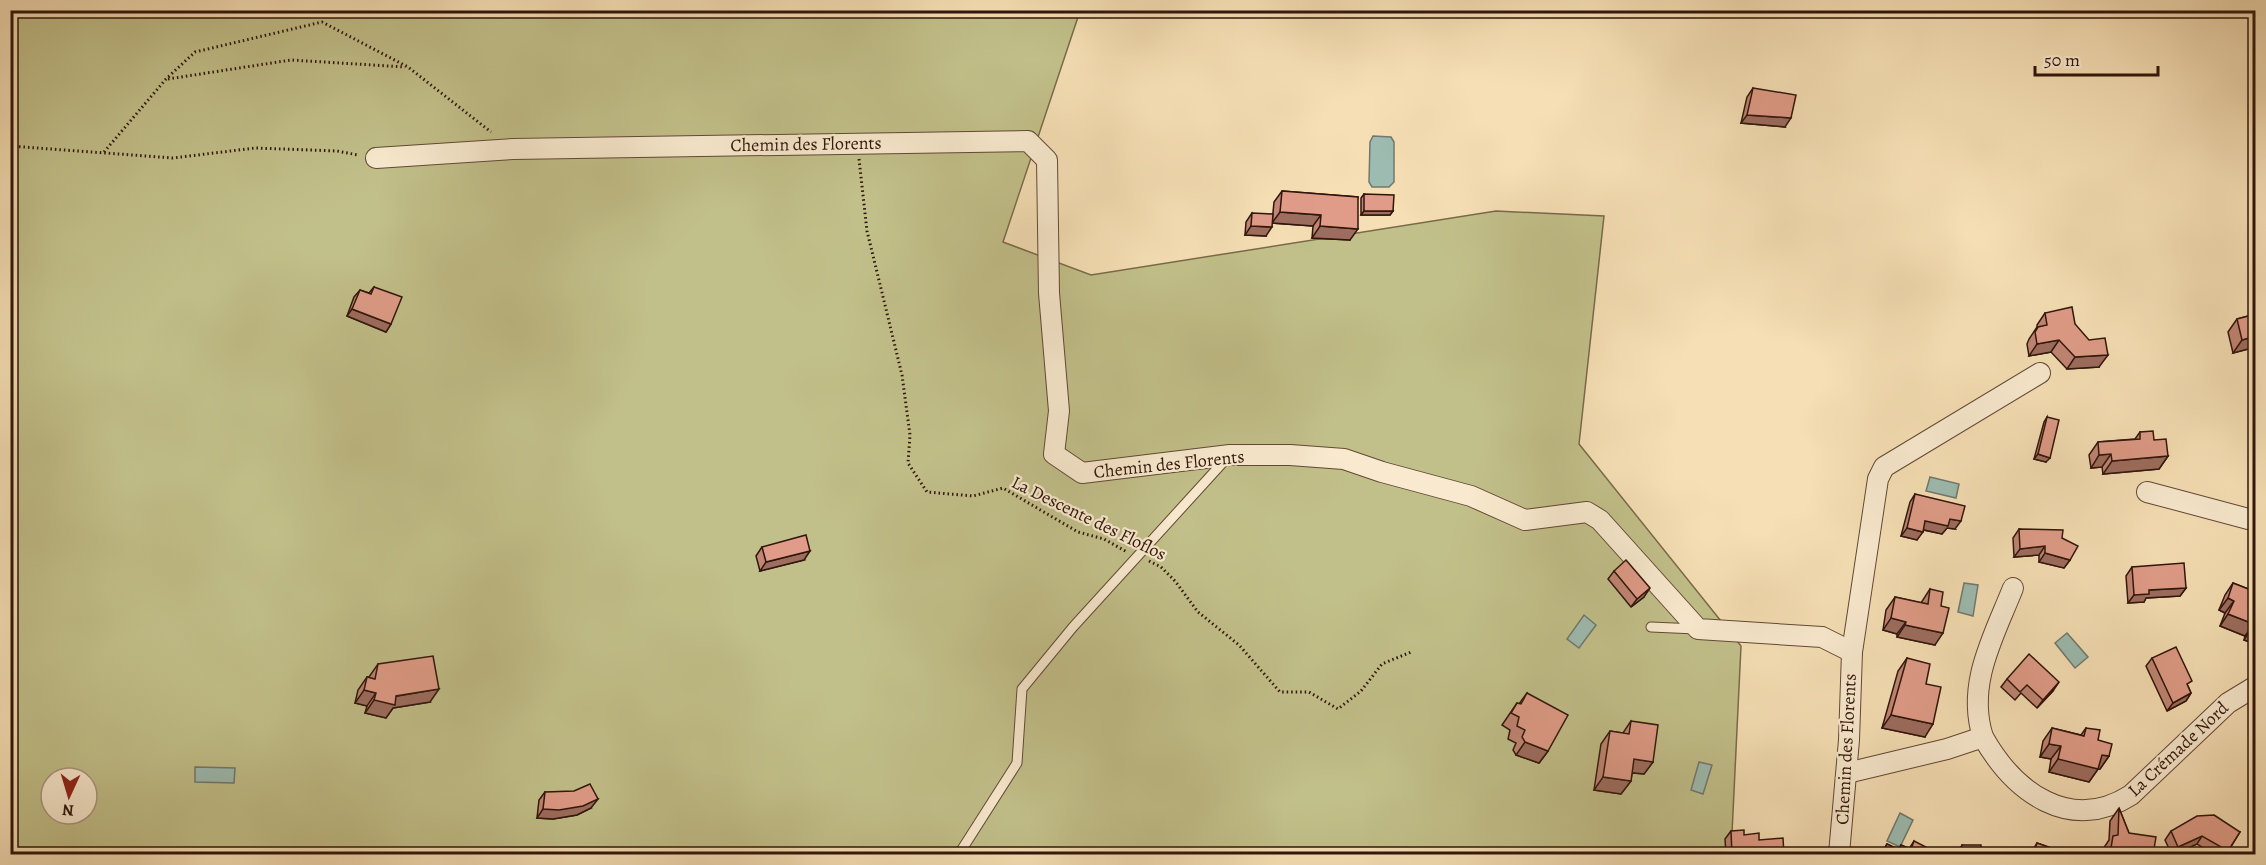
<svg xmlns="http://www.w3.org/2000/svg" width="2266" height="865" font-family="Alegreya,serif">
	<rect width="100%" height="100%" fill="#f6dfb5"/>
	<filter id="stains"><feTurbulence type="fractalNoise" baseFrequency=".00333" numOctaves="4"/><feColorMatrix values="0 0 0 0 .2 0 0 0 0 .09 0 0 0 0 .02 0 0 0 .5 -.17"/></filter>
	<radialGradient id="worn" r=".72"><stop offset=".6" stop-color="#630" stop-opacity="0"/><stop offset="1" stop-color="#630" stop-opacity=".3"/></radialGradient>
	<!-- green -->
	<path fill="#c2c08a" stroke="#796a4a" stroke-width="1.5" fill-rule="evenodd" d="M10,11H1080L1003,242L1091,275L1496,211L1604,216L1579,444L1741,646L1731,854H11ZM51,778H87V814H51Z"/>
	<!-- water -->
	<g fill="#9dbcb1" stroke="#71796f" stroke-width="1.5">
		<polygon points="1373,136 1391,137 1394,142 1394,182 1389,187 1372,187 1369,182 1370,142"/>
		<polygon points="1930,477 1959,484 1956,498 1926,491"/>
		<polygon points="1964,583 1978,585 1973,616 1958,612"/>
		<polygon points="1584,615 1596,625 1579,648 1567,639"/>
		<polygon points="2067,633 2088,657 2075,668 2055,643"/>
		<polygon points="1699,762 1712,765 1703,794 1691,790"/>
		<polygon points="195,767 235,768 234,783 195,782"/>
		<polygon points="1900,813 1913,820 1900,847 1887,841"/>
	</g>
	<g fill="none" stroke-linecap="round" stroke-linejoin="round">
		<!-- service casing -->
		<g stroke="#624836" stroke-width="11">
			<g id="service">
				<polyline points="1651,627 1696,629"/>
				<polyline points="959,854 1017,763 1022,689 1073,627 1226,459"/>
			</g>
		</g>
		<!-- minor casing -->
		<g stroke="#624836" stroke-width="22">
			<g id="minor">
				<polyline points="376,158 513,149 1028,141 1047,160 1049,293 1059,411 1054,454 1082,473 1230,455 1290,455 1344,459 1382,472 1471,496 1525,520 1587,512 1600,520 1698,629 1822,637 1852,652 1849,740 1839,854"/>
				<polyline points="2147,492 2256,521"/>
				<polyline points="1852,652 1878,479 1884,467 2040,373"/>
				<path d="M1983,737C1966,684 1994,636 2013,588"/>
				<path d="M1847,773L1947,749L1983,737C2014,792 2070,834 2131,795L2228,703L2256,686"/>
			</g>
		</g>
		<!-- path -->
		<g stroke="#30150b" stroke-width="3" stroke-dasharray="1.5 3" stroke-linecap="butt">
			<polyline points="168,79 291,60 405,67"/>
			<polyline points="10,146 173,158 255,148 337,151 358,155"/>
			<polyline points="104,152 166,79 195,52 322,22 408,67 491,132"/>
			<polyline points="859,159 867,231 902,375 910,435 908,463 927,492 973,496 1003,488 1078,532 1104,539 1127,552"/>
			<polyline points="1149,561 1161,567 1175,581 1198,612 1239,645 1280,692 1309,692 1338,709 1361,691 1382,664 1411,652"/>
		</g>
		<!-- service -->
		<use href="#service" stroke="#f9eacf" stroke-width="9"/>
		<!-- minor -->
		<use href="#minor" stroke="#f9eacf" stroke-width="20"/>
	</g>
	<!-- wall -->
	<g fill="#c18675" stroke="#30150b" stroke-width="1.5">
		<polygon points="1753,88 1785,127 1741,123 1747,97"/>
		<polygon points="1282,191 1358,197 1350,240 1312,238 1313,226 1272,223 1274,202"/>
		<polygon points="1364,194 1393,211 1390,215 1361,215 1361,198"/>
		<polygon points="1252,213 1266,236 1245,235 1246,222"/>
		<polygon points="374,287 391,324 386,332 347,316 354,297 360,290 369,293"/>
		<polygon points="2045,313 2075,324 2099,367 2067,369 2051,352 2029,356 2027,344 2029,339 2037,327 2037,325"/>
		<polygon points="2256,314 2256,347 2233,353 2228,332 2237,319"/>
		<polygon points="2047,417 2046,462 2034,459 2044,422"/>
		<polygon points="2140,432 2154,440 2168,456 2159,469 2103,474 2102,467 2091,468 2089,455 2098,442 2135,439"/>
		<polygon points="1915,494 1955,529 1947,528 1942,534 1923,530 1917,540 1901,536 1910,502"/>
		<polygon points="2019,529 2062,538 2070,560 2064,568 2039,562 2039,555 2014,557 2013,538"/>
		<polygon points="762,547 804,560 760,571 756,556"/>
		<polygon points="2132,567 2186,588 2180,596 2146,598 2144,602 2128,603 2126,576"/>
		<polygon points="1614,571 1644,597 1631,607 1608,579"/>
		<polygon points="2233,583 2256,592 2256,644 2244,640 2245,636 2220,626 2225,613 2219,610 2225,595"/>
		<polygon points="1930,589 1941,606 1935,645 1897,637 1897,634 1883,630 1886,610 1895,597 1921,603"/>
		<polygon points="1907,658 1926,684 1925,737 1882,728 1898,671"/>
		<polygon points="2152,658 2188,686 2191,693 2186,701 2167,711 2146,666"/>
		<polygon points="378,664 430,702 393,708 386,718 365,713 367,706 355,703 358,690 367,677 369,677"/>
		<polygon points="2007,679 2053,691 2037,708 2021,693 2015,700 2001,687"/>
		<polygon points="1527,693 1548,751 1539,763 1516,755 1513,750 1516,743 1508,739 1510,730 1502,725 1517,703 1519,704"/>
		<polygon points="1631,721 1653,762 1644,774 1632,773 1631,781 1621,794 1594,790 1601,744 1610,731 1623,733"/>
		<polygon points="2052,728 2081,735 2086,728 2098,740 2109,756 2100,769 2098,769 2089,782 2049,772 2051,759 2040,757 2043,741"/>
		<polygon points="2256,765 2256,816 2254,816 2249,794 2253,787 2250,773"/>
		<polygon points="545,792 591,808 577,815 553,819 537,818 539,800"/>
		<polygon points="2119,808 2129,833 2153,855 2103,855 2103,849 2109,840 2110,821"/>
		<polygon points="1731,831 1759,840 1784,855 1726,855 1725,839"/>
		<polygon points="2171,831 2240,832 2226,855 2215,855 2197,844 2174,855 2172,855 2165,840"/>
		<polygon points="1914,841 1922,855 1880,855 1887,844 1898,849 1901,845 1909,849"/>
		<polygon points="2037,843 2071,855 2030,855"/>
		<polygon points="1962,845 1981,850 1989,855 1956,855"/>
	</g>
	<!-- shaded-wall -->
	<g fill="#9d6d5f" stroke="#30150b" stroke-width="1.5">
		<polygon points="1747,115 1791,118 1785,127 1741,123"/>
		<polygon points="1364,211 1393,211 1390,215 1361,215"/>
		<polygon points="1280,212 1321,215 1313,226 1272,223"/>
		<polygon points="1251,226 1272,227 1266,236 1245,235"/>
		<polygon points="1320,226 1358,229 1350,240 1312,238"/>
		<polygon points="352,309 391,324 386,332 347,316"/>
		<polygon points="2256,336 2256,347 2233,353 2242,340"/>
		<polygon points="2059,340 2051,352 2029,356 2037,344"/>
		<polygon points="2108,355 2099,367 2067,369 2075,357"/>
		<polygon points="2038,454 2050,458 2046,462 2034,459"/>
		<polygon points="2111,454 2102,467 2091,468 2099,455"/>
		<polygon points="2168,456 2159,469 2103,474 2112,461"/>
		<polygon points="1950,519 1961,521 1955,529 1947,528 1942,534 1920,529 1925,521"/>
		<polygon points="1907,528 1923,532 1917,540 1901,536"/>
		<polygon points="2045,546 2039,555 2014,557 2020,549"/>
		<polygon points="810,551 804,560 760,571 766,562"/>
		<polygon points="2045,553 2070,560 2064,568 2039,562"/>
		<polygon points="1650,588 1644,597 1631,607 1637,599"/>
		<polygon points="2186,588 2180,596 2146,598 2144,602 2128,603 2134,595 2149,590"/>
		<polygon points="2228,598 2234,601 2225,613 2219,610"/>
		<polygon points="2228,614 2254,624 2245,636 2220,626"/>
		<polygon points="1891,618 1906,622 1897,634 1883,630"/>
		<polygon points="1905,625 1943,633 1935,645 1897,637"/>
		<polygon points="2252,627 2256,629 2256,644 2244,640"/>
		<polygon points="2059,682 2053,691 2037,708 2043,700"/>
		<polygon points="439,689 430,702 393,708 386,718 365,713 374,700"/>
		<polygon points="364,690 376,693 367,706 355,703"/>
		<polygon points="2191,693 2186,701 2167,711 2173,703"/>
		<polygon points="1891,715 1933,724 1925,737 1882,728"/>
		<polygon points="1525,742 1548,751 1539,763 1516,755"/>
		<polygon points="2049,744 2061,746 2051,759 2040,757"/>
		<polygon points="2102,755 2109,756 2100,769 2098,769 2089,782 2049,772 2058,759"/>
		<polygon points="1634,759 1653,762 1644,774 1625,772"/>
		<polygon points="1603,777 1631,781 1621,794 1594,790"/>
		<polygon points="598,799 591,808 577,815 553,819 537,818 543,809"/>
		<polygon points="2202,836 2197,844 2173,855 2178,847"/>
		<polygon points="2111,848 2152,855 2110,855 2110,853 2109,855 2106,855"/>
	</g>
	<!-- building -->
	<g fill="#e09c88" stroke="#30150b" stroke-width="1.5">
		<polygon points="1753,88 1796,95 1791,118 1747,115"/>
		<polygon points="1282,191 1358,197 1358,229 1320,226 1321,215 1280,212"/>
		<polygon points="1364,194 1394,195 1393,211 1364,211"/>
		<polygon points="1252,213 1273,214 1272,227 1251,226"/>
		<polygon points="374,287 402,297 391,324 352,309 360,290 371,294"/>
		<polygon points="2072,307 2075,324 2089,340 2105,338 2108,355 2075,357 2059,340 2037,344 2035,332 2038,327 2047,325 2045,313"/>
		<polygon points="2256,314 2256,336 2242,340 2237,319"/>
		<polygon points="2047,417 2059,420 2050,458 2038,454"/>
		<polygon points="2153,431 2154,440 2166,439 2168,456 2112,461 2111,454 2099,455 2098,442 2140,439 2140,432"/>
		<polygon points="1915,494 1965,506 1961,521 1950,519 1948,526 1925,521 1923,532 1907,528"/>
		<polygon points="2019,529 2063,530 2062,538 2078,546 2070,560 2045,553 2045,546 2020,549"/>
		<polygon points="806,535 810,551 766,562 762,547"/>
		<polygon points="1626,560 1650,588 1637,599 1614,571"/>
		<polygon points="2184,563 2186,588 2149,590 2149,594 2134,595 2132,567"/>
		<polygon points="2233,583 2256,592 2256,629 2252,627 2254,624 2228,614 2234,601 2228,598"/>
		<polygon points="1930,589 1943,592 1941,606 1949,608 1943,633 1905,625 1906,622 1891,618 1895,597 1928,604"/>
		<polygon points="2176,647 2192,681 2187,684 2191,693 2173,703 2152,658"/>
		<polygon points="2029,654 2059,682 2043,700 2027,685 2020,692 2007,679"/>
		<polygon points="433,656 439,689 396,696 395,705 374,700 376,693 364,690 367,677 375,679 378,664"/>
		<polygon points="1907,658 1930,664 1926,684 1941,687 1933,724 1891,715"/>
		<polygon points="1527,693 1568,715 1548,751 1525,742 1522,737 1525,730 1517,726 1519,717 1511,713 1517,703 1521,704"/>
		<polygon points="1631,721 1658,725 1653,762 1634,759 1631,781 1603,777 1610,731 1629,734"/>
		<polygon points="2052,728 2084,736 2086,728 2100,730 2098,740 2112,744 2109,756 2102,755 2098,769 2058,759 2061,746 2049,744"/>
		<polygon points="590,784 598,799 583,806 559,810 543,809 545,792 574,791"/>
		<polygon points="2119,808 2129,833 2156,837 2153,855 2111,848 2113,836 2118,835"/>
		<polygon points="2214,815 2240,832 2228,851 2202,836 2178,847 2171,831 2197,816"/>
		<polygon points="1744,830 1744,835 1759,833 1759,840 1783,838 1784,855 1732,855 1731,831"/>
		<polygon points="1914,841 1926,847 1922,855 1882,855 1887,844 1899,850 1901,845 1911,849"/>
		<polygon points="2037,843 2071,855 2033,855"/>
		<polygon points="1962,845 1981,845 1981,850 1989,850 1989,855 1961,855"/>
	</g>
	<g text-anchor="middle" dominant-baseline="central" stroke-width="4.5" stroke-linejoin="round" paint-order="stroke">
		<!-- street labels -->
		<g font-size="18" fill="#30150b" stroke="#f9eacf">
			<text transform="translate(806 144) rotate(-1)">Chemin des Florents</text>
			<text transform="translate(1169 464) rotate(-6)">Chemin des Florents</text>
			<text transform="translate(1089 518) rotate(26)">La Descente des Floflos</text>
			<text transform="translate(1846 749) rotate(-87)">Chemin des Florents</text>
			<text transform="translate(2178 749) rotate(-43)">La Crémade Nord</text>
		</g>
	</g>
	<!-- margin -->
	<rect width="2266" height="865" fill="none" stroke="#f6dfb5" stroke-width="36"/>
	<rect x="12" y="12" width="2242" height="841" fill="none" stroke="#30150b" stroke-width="3"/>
	<rect x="18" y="18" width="2230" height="829" fill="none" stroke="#30150b" stroke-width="1.5"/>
	<!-- north arrow -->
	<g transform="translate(69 796) rotate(184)"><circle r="28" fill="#f9eacf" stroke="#a99581" stroke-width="1.5"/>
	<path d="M0-4.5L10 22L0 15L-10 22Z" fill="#8f2418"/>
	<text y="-9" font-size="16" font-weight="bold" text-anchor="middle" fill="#30150b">N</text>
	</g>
	<!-- scale -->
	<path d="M2035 66v9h123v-9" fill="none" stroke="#30150b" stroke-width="3"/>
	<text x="2044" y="66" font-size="18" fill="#30150b" stroke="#f9eacf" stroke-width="4.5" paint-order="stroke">50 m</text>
	<rect width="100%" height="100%" filter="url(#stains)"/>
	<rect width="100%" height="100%" fill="url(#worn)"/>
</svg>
